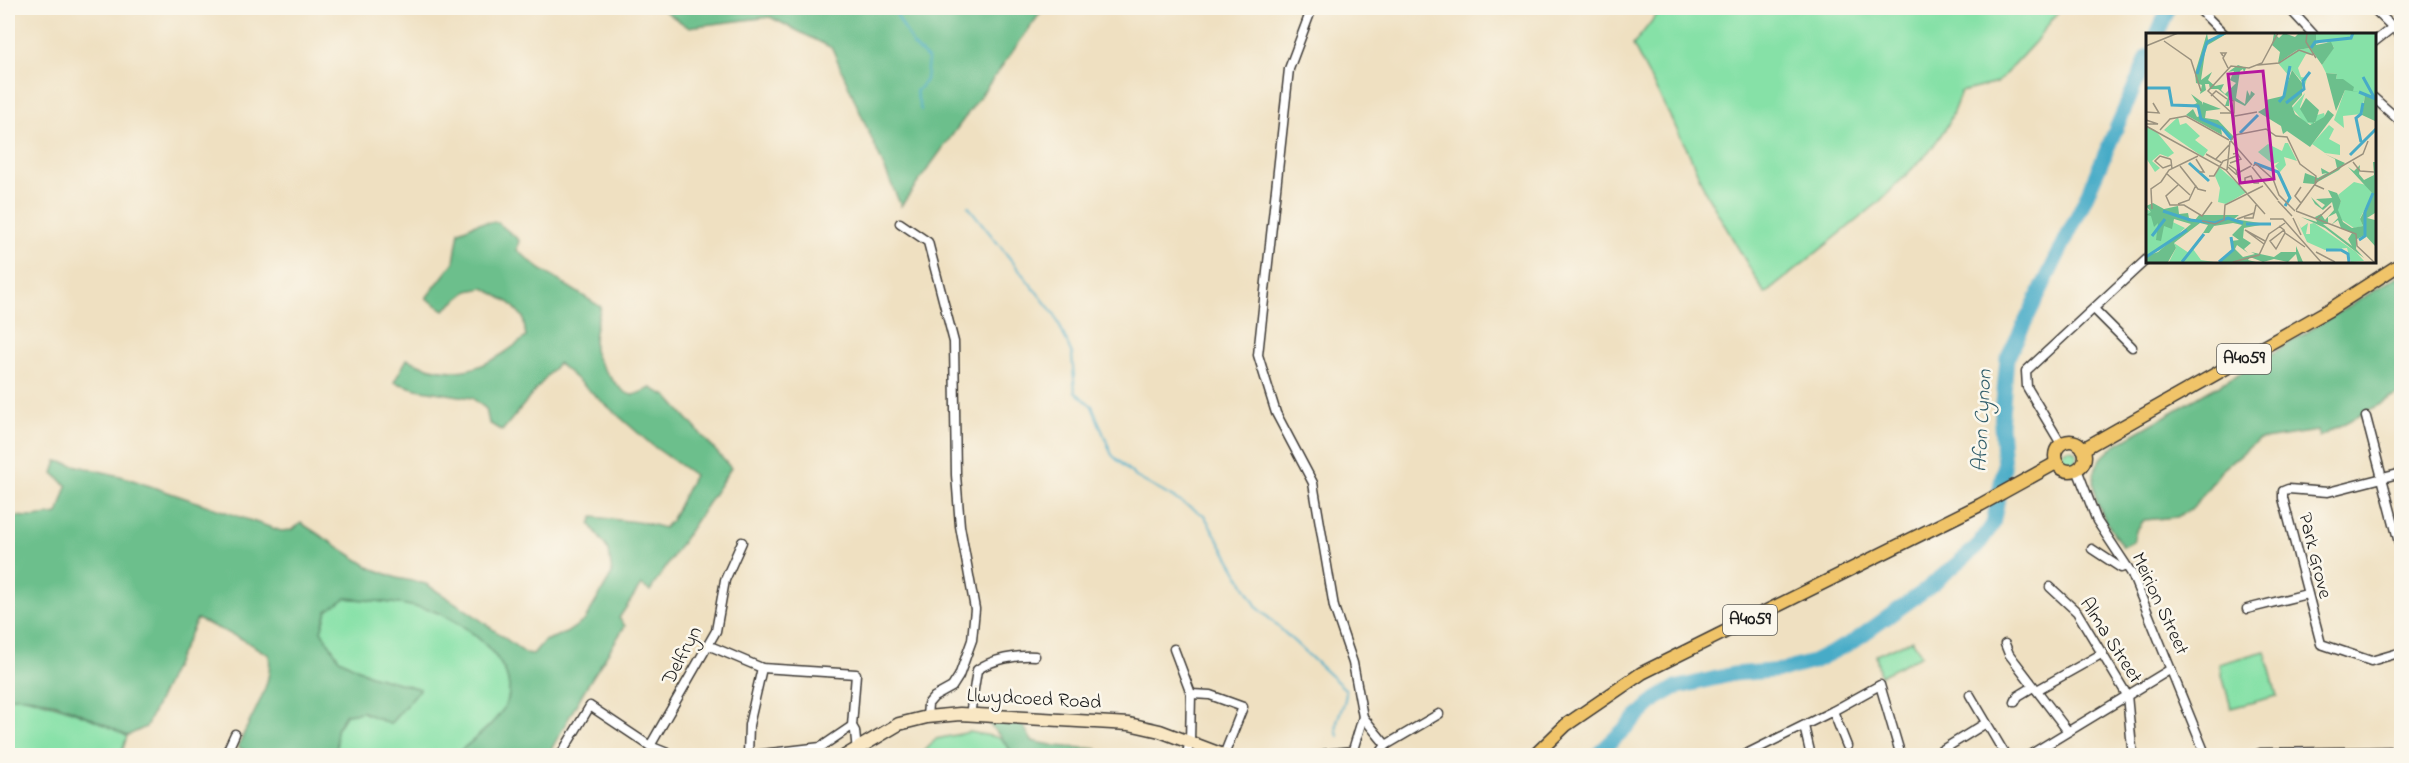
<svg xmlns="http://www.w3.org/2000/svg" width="2409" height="763" font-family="'Indie Flower',sans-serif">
	<rect width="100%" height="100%" fill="#fbf7ec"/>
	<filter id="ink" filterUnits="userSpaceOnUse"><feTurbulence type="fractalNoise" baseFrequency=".0167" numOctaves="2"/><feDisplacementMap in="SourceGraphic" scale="12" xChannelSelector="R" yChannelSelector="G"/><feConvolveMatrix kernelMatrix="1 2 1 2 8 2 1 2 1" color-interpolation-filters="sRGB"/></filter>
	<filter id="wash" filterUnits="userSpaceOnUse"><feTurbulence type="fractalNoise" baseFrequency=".008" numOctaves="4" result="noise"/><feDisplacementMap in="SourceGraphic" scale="24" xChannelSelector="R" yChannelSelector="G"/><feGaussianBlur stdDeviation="1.35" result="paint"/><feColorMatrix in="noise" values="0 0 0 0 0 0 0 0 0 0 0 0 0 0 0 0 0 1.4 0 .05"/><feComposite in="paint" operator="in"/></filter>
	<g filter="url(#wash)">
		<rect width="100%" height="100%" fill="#efe0c1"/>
		<!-- green -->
		<g fill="#86e1a7" stroke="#517e62" stroke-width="1.5">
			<polygon points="1662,8 2061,8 2035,42 1997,83 1961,92 1948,125 1929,152 1878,203 1765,294 1707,195 1688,151 1633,45"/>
			<circle cx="2069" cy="457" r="8"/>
			<path d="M346,598C370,601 411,603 433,611C464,621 517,662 508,699C503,718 470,743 455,755H343L337,750L336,730L346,714L363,712L390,724L420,689L370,675L339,659L321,631L327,611Z"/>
			<polygon points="1912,640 1922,655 1880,676 1876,655"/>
			<polygon points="2265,651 2277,696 2231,708 2219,664"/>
			<path d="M17,695C60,706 88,715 127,736L121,755L8,756V698Z"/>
			<polygon points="970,732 1001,738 1013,755 921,755 936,739"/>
		</g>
		<!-- forest -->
		<g fill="#6cbf8c" stroke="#446e54" stroke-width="1.5">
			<polygon points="660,8 1044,8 901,206 832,48 770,17 688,27"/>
			<path d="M497,222L519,240L517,250L540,269L601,307C597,321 593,335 594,349C595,360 621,395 633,395C638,394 646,390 651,388L667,396L731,468L650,591L641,585L619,618L625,626L585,689L548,755H455C470,743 503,718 508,699C517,662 464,621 433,611C411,604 369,600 346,598L327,611L321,631L339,659L370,675L420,689L390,724L363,712L346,714L336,730L337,749L343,755H252L238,747C249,718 274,686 269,655L242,639L197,619L146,727L127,736C99,721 39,690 8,698V516L33,517L58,514L67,486L53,473L57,461L124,477L281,531L292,530L301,523L371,568L397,578L426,584L471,613L525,653L533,654L544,641L566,633L585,620L612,574L609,551L590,524L593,517L646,523L664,528L671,521L694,475L653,446L558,363L502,431L489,423L486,409L472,398L416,389L394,382L407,359C456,383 486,369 526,337L523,317L510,303L484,288L468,291L444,310L426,298L454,262L459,231L478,223Z"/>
			<path d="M2401,274V393L2319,437L2317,431L2258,440L2221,471L2193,508L2177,517L2144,520L2136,531L2133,542L2123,547C2107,525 2080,486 2101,459C2104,454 2111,450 2115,445L2242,372Z"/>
			<polygon points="986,721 1023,725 1032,741 1056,746 1097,749 1097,755 1014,755 1001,737"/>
		</g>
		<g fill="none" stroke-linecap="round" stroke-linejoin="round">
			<!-- stream -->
			<g stroke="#47abc7" stroke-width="2">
				<polyline points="893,8 913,45 928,59 926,80 916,92 921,110"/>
				<path d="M968,206L1055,315L1072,354L1075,392L1092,406L1112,455L1136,477L1204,515L1257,607L1346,690C1347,709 1332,716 1338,736"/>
			</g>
			<!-- river -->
			<g stroke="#47abc7" stroke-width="15">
				<polyline points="2157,34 2169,8"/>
				<polyline points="1596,756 1656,699 1675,688 1733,674 1784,670 1813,662 1854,641 1924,591 1977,547 1993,524 2004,467 2001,425 2007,359 2082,206 2148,56"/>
			</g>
		</g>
	</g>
	<g filter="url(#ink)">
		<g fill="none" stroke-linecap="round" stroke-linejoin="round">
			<!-- street casing -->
			<g stroke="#3c3935" stroke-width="11">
				<g id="street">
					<polyline points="1312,8 1289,69 1258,355 1276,413 1313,483 1334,607 1353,663 1363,717 1352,753"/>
					<polyline points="2198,8 2224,34"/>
					<polyline points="2289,8 2313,34"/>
					<polyline points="2373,8 2402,36"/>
					<polyline points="2374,42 2402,20"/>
					<polyline points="2374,98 2402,123"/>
					<polyline points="900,223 928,242 954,342 956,475 960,526 975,609 972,640 959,676 952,687 934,697 928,704 927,717"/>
					<polyline points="2095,310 2132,347"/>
					<polyline points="2366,417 2402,554"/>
					<polyline points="2061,444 2027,387 2026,371 2148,258"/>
					<polyline points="2077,469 2097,521 2132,574 2206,756"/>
					<polyline points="2402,473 2328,492 2288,489 2283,491 2283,498 2321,644 2371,661 2402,652"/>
					<polyline points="2092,549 2121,568 2126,566"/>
					<polyline points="2050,587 2077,612 2127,695 2132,748 2135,756"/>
					<polyline points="2247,609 2307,594"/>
					<polyline points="2005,644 2009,654 2067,730"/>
					<polyline points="710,646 762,668 856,674 852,726"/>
					<polyline points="1174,649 1191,694 1190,742 1186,756"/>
					<polyline points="2037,690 2103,653"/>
					<polyline points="1191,694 1210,695 1243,707 1224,755"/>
					<polyline points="1970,695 2006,756"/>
					<polyline points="2015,702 2018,696 2033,687"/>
					<polyline points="1833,711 1847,746"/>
					<path d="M970,715L977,670C992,659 1017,655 1035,656"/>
					<polyline points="1363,717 1386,745 1378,756"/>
					<polyline points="1804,726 1811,756"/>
					<polyline points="1386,745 1439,714"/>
					<polyline points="650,746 716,631 725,580 742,542"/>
					<polyline points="1939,752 1986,723"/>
					<polyline points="748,755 749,725 762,668"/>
					<polyline points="225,756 235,734"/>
					<polyline points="560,756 590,706 650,746 675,756"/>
					<polyline points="745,756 821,747 852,726 855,731 857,752"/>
					<polyline points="1742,756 1833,711 1880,685 1901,756"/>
					<polyline points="2028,756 2171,669"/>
					<polyline points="2253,756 2260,753 2402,751"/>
				</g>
			</g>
			<!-- secondary casing -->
			<g stroke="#3c3935" stroke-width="15">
				<g id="secondary">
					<polyline points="845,756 899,724 927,717 960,714 1129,724 1160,731 1226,756"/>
					<polyline points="1324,756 1352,753 1357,756"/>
				</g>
			</g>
			<!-- primary casing -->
			<g stroke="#3c3935" stroke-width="15">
				<g id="primary">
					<circle cx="2070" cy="456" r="15"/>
					<polyline points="2083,449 2329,310 2402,263"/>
					<polyline points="1534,756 1566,725 1642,673 1980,505 2056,463"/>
				</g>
			</g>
			<!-- street -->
			<use href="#street" stroke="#fff" stroke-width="8"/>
			<!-- secondary -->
			<use href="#secondary" stroke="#f9e7c3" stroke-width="12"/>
			<!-- primary -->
			<use href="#primary" stroke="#f0c469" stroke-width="12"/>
		</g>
	</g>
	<g text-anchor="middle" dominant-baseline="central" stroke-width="5" stroke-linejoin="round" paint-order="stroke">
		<!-- shield labels -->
		<g fill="#fbf7ec" stroke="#5f5e5a" stroke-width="1.5">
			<rect x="2217" y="344" width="54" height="30" rx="4.5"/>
			<rect x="1723" y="605" width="54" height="30" rx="4.5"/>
		</g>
		<g font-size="18" font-weight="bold" fill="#1c1c1c">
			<text x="2244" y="359">A4059</text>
			<text x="1750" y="620">A4059</text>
		</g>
		<!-- street labels -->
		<g font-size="20" fill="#1c1c1c" stroke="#fbf7ec">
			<text transform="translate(2314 556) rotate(76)">Park Grove</text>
			<text transform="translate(2159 604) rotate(65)">Meirion Street</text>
			<text transform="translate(2110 641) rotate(57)">Alma Street</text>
			<text transform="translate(683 656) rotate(-62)">Delfryn</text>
			<text transform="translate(1034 700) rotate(3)">Llwydcoed Road</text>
		</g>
		<!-- water labels -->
		<g font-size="21" font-style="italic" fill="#2f5c69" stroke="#fbf7ec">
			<text transform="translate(1983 421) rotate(-87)">Afon Cynon</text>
		</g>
	</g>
	<!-- overview -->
	<g transform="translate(2146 33)">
		<rect width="230" height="230" fill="#efe0c1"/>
		<path d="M170,0H229V66L219,63L215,81L197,83L198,95L188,87L199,57L208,55L190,46L191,41L180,40L176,32L188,14L179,8L170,11ZM164,15L168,22L160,21L152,35L155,44L161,45L159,52L146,37L142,42L132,30L151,17ZM159,60L154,74L158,82L169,90L168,83L178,80L179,84L169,92L158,89L146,75ZM32,84L34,92L40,90L54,103L49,107L62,117L57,124L18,97ZM183,92L188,96L183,106L194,112V122L179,120L166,111ZM0,93L9,97L28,120L22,124L14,121L6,128L14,135L9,139L0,125ZM139,110H142L151,128L138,124L140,132L134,139L129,133L133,129L127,131L112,119L122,111L136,118ZM73,134L101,159L80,171L72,169L74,155L69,143ZM208,149L220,152L227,161L214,185L217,193L208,195L196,187L191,177L195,168L192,162ZM0,176L39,195L16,216L0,224ZM151,187L155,195L162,190L160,201H164V191L168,190L210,219L218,228L205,229L201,215L179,217L161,209ZM28,210L43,220L47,216L55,227L68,229H23L30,215Z" fill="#86e1a7"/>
		<path d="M61,0L62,7L82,0L60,13L55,47L66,39L62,47L69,53L78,51L75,57L79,61L90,50L84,47L88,38L82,39L92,32L100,35L98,40L97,36L94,38L90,65L99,71L101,57L104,63L105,58L109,61L99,73L83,65V73H79L82,64L72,56H64L63,51H59L60,57L54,61L56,52L50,50L49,40ZM128,0L133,5L138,0L149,4L153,0H170V12L185,9L188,15L176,32L164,15L151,17L132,30L134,19L126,12ZM146,37L156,50V62L146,73L149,81L164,92L178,84L182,77L188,82L164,114L141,98L137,101L135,93L112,79L119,75L120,67L137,63ZM180,40L191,41L190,46H197L208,54L207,58L218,60L199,57L190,78ZM45,61L56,69V72L57,69L75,76L60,78L59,85L72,87L88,104L84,106L75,95L76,102L40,82L47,76L51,84L54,83L52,75L45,73L51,70ZM219,62L229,66V88L216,82ZM160,65L173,77L169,90L162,89L154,76ZM179,121L199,130L193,137L168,151L157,150L159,140L172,145L181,140L176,141L175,135L184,140L191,135L189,126ZM227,129H229V180L221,185L229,187V213L219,202L211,206L210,216L218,225L179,195L155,184L171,189L169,184L175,181L179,187L188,177L186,169L177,177L169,171L165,164L176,175L179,172L170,166L186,165L182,157L191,160L195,168L192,177L197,189L206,195L217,193L214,186L227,161L202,134L208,138L214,132L213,141L218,147L228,142ZM190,180L192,185L185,192L192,187L195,195L206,200L202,206L206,213L177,191H182V184ZM7,170L18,176L32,173L33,181L42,180L43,185L49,187L53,182H93L88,186L120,191L98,195L97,205L105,210L98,216L102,220L91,212L89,216L97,224L109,221L105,219L128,224L135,219H150V213L157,229H152L150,221L142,229L128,226L117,229L104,224L102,227L110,229H73L86,217L85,208L93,207L86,202L96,192L87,190L68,193L63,200H57L62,192L54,190L28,210L30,215L22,229H0V223L12,219L45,191L28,186L26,196L18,193L15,208L10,207L12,190L8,194L5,183L0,182L5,179L0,173Z" fill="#6cbf8c" fill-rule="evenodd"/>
		<path fill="none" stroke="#47abc7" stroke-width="3" d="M165,15L169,9L205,5L207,0M51,41L61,9L79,0M217,44L228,64M0,55H23L26,72L52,73L55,86L76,95L86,107M213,59L230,66M133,69L138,63L144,33M140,70L158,56L157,48L164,39M94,100L112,82M215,109L210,85L215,81L217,70M204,122L230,96M43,130L63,148M108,130L132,139L144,165L139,173M17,178L44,187L69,190L82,185L97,190M100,191H125M6,203L19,186M213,207L219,203V179L227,160M180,217H195L202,221L203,229M0,224L41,197M36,229L58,201M73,229L87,217L85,204"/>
		<path fill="none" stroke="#9b927f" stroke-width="1.5" d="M161,0L160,9L170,25M18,8L45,27L55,58M0,13L32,0M77,23L75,20H80L77,25L82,35M112,32L133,30L153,17L167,22M65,63L70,58L81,66M0,79L13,80L7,70M74,80H88V68L83,66M89,83L111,79M0,87L12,91H1M0,93L80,137L119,181M14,97L24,86L40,83L83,107M89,102L120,96L130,103L141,104L154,131L170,143L169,152L178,156M85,107L89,102L88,82L62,58L85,33L103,35L116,30L132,0M85,108L106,132M60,121L76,130M50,126L58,139H53M69,127L83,112M207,129L214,138L228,139M84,130L95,126L91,120L87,121M25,132L17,135L9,128L14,123L24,126L25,127L26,136M83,132L90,137L94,150M34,133L52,156L60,158M107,133L110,131L127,146L133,162L149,178M82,134L90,141L105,133M106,134L132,167M81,137L84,108M20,140L44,162M63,143H68L77,128L93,122M15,149L23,137L52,123M99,150V145L105,143L108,150H113M32,152L20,163L24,172H38L56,183L66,169M155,154L149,163L155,170M132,168L146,183M32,171L43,167L50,152M6,176L5,156L15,149M150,177L172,147L217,121L222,108M150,178L210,201L211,213L228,229M98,185H107L110,172M147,185L155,202M91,186L108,180M124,186H137L175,229M171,186L185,173M56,188L69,191L78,187L79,172L117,153M133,193L138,197L139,200L130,216L124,208L138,197M139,200L159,214M118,211L99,197L119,208M170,219L189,229M87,229L113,222L123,201L139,190"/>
		<path fill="#b5179e" fill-opacity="0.15" stroke="#b5179e" stroke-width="3" d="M117,38L128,146L94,150L82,41Z"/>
		<rect width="230" height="230" fill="none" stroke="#1c1c1c" stroke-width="3"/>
	</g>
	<!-- margin -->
	<rect width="2409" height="763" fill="none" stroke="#fbf7ec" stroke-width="30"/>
</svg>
